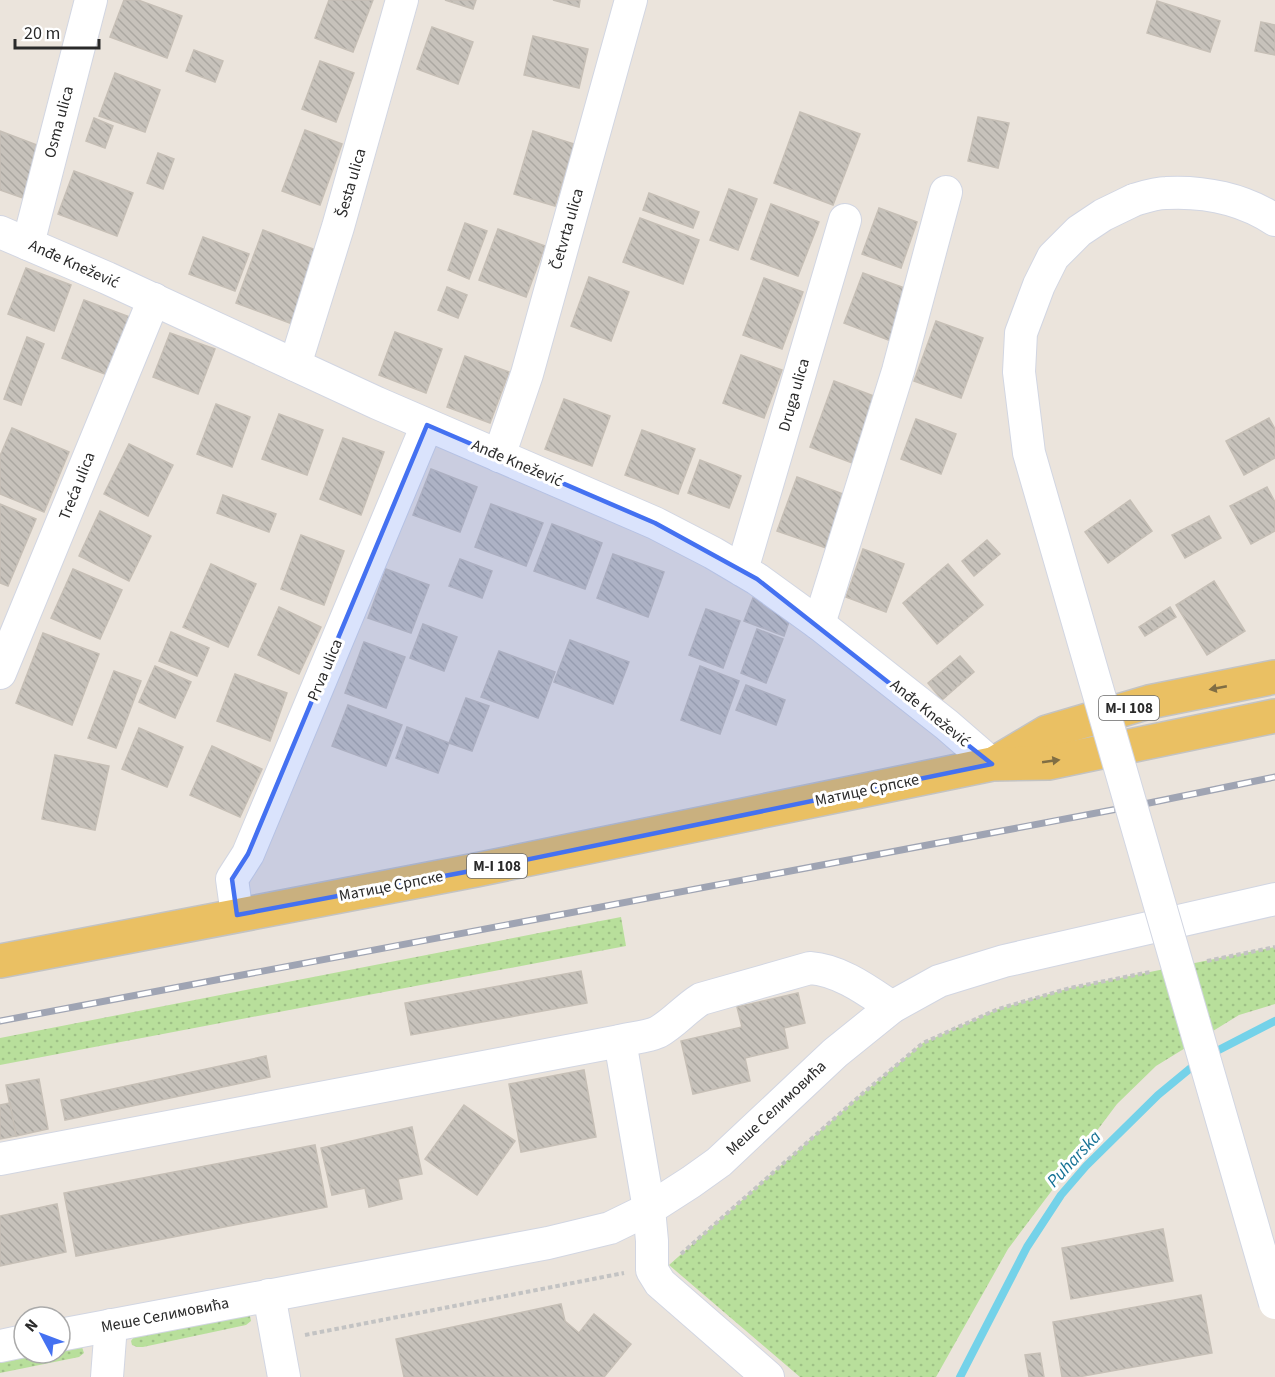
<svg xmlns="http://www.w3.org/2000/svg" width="1275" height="1377" font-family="'Source Sans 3',sans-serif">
	<defs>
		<pattern id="grass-dots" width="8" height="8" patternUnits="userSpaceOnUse" patternTransform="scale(1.5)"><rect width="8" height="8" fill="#b8df9b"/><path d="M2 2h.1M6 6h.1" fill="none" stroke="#9ec086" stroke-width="1.8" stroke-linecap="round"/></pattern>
		<pattern id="building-back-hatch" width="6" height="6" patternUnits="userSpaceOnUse" patternTransform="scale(1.5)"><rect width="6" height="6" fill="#c7c2bb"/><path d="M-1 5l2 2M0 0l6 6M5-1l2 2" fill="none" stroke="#aba7a1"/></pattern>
	</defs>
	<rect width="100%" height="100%" fill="#ebe4dc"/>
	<!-- grass -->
	<g fill="url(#grass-dots)">
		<polygon points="621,917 626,946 0,1065 0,1038"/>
		<polygon points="1275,947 1275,1004 1239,1015 1156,1066 1117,1104 1008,1249 936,1377 800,1377 669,1265 862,1094 923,1043 998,1009 1070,988"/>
		<polygon points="248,1314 250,1316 251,1321 246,1325 143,1347 137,1347 132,1345 131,1341 134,1337"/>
		<polygon points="82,1347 84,1353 79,1357 0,1373 0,1361 40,1353 60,1353 60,1349"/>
	</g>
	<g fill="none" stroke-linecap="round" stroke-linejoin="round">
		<!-- stream -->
		<g stroke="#74d2e9" stroke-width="8">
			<polyline points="1209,1055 1275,1021"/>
			<polyline points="960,1377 1027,1247 1061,1195 1086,1166 1158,1095 1198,1062"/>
		</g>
	</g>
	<!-- building -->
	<g fill="url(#building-back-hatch)" stroke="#c6bfb6" stroke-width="1.5">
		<polygon points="124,0 138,0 182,16 167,58 110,37"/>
		<polygon points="329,0 373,0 353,52 315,38"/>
		<polygon points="445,0 476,0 473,9"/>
		<polygon points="553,0 580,0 579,7"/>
		<polygon points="1157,1 1220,21 1210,52 1147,33"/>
		<polygon points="1261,22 1275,25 1275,55 1255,51"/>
		<polygon points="432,27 473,42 458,84 417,69"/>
		<polygon points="533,36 588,49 579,88 524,75"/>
		<polygon points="194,50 223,61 215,82 186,71"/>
		<polygon points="320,61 354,73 336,122 302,109"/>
		<polygon points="115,73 160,90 145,132 99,116"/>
		<polygon points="800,112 860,134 833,205 774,183"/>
		<polygon points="978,117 1009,123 998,168 968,161"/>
		<polygon points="94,118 113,126 105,148 86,141"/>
		<polygon points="305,130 342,144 320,205 282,191"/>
		<polygon points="0,131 42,147 23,198 0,190"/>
		<polygon points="533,131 574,144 555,206 514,194"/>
		<polygon points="158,153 174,159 163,189 147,183"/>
		<polygon points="74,171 133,193 117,236 58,214"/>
		<polygon points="729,189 757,199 738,250 710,240"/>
		<polygon points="649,193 699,212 693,228 643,210"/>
		<polygon points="771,204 819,222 798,276 751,259"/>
		<polygon points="879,208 917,222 901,268 862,254"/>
		<polygon points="640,218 699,240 683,284 623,262"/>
		<polygon points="465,223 487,231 469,279 448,270"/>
		<polygon points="498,229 545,246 526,297 479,280"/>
		<polygon points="263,230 321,252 295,325 236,303"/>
		<polygon points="203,237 249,254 235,291 189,274"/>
		<polygon points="26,268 71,285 54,331 8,314"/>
		<polygon points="863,273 910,290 891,341 844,323"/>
		<polygon points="589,277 629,292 611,341 571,326"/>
		<polygon points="764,278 803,292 782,349 743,335"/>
		<polygon points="447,287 467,295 458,318 438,310"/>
		<polygon points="84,300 135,319 113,377 62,358"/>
		<polygon points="936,321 983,338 961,398 914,381"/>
		<polygon points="395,332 442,349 426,393 379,375"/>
		<polygon points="170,333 215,349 198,394 153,377"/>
		<polygon points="27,337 44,344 21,405 4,399"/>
		<polygon points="741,355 782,370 764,418 723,403"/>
		<polygon points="465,356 509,372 490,423 447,407"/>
		<polygon points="834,381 879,398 855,464 810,447"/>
		<polygon points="564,399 610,416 592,466 545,449"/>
		<polygon points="216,404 250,417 232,467 197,454"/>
		<polygon points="279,414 323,430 307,475 262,459"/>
		<polygon points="1269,418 1275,429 1275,458 1244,475 1226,441"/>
		<polygon points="916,419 956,434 941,474 901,459"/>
		<polygon points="12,428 69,452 44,512 0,494 0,456"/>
		<polygon points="642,430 695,449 678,494 625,475"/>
		<polygon points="343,438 384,452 361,515 320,499"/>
		<polygon points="129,444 173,465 148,516 104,494"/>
		<polygon points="700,460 741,476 729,508 688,493"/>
		<polygon points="431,469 477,487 460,532 413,515"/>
		<polygon points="797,477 851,497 832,550 777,531"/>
		<polygon points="1267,487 1275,502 1275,531 1251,544 1230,506"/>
		<polygon points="223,495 276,514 269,532 217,513"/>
		<polygon points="1130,500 1152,531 1108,563 1085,532"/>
		<polygon points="0,504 36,519 8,586 0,583"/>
		<polygon points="491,504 543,523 526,566 475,547"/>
		<polygon points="100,511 151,536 129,581 79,556"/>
		<polygon points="1209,516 1221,538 1185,558 1172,535"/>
		<polygon points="552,524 602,543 585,589 534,571"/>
		<polygon points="301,535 344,551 324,605 281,589"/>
		<polygon points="987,540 1000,554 974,576 962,561"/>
		<polygon points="863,549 904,564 886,612 846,597"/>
		<polygon points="613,554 664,572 648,617 597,598"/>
		<polygon points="460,559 492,571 482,598 449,586"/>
		<polygon points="211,564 256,584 228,647 183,627"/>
		<polygon points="948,564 983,605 937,644 903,603"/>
		<polygon points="73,569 122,590 100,639 51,618"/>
		<polygon points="386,569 429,585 411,633 368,618"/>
		<polygon points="1214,581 1245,631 1207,655 1176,605"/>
		<polygon points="753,598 792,613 784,636 744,621"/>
		<polygon points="279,607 321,627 299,674 258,655"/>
		<polygon points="1170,607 1176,617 1145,636 1139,627"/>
		<polygon points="706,609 740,621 723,668 689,655"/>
		<polygon points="423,624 457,637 444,671 410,658"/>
		<polygon points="757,629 783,639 766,683 741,673"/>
		<polygon points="171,632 209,648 197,676 159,661"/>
		<polygon points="43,633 99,654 72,725 16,703"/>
		<polygon points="570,640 629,662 613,704 554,682"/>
		<polygon points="364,642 405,657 386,708 345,693"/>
		<polygon points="499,651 555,672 538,718 481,697"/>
		<polygon points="960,656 974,672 942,700 928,683"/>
		<polygon points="155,666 191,682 175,718 139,702"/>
		<polygon points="700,666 739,681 720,734 681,720"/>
		<polygon points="114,671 141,681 116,748 88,738"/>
		<polygon points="235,674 287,693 270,741 217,721"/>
		<polygon points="746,685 785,700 776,725 736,710"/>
		<polygon points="466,698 489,706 472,751 449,743"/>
		<polygon points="348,705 402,725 386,766 332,746"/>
		<polygon points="407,727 449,743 438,773 396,758"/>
		<polygon points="139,728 183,747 167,787 122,769"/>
		<polygon points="212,746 262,769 240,817 190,795"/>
		<polygon points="55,755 109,766 95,830 42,819"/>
		<polygon points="581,971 587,1003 411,1035 405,1003"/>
		<polygon points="798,993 805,1023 784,1028 788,1048 745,1058 750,1081 693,1094 681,1041 742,1027 737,1007"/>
		<polygon points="266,1056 270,1077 65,1120 61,1100"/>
		<polygon points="584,1070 596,1137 521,1152 509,1084"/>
		<polygon points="39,1079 48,1129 16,1136 6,1085"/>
		<polygon points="10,1103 16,1136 0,1139 0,1105"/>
		<polygon points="464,1105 515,1141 477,1195 425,1159"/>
		<polygon points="412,1127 422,1174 398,1179 402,1199 369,1207 365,1188 332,1195 321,1148"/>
		<polygon points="315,1145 327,1207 76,1256 64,1193"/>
		<polygon points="57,1204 66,1252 0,1266 0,1216"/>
		<polygon points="1163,1229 1173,1281 1071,1299 1062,1248"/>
		<polygon points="1201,1295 1212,1353 1078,1377 1062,1377 1053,1322"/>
		<polygon points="561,1304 565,1321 579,1333 594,1314 631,1344 604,1377 404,1377 396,1339"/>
		<polygon points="1040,1353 1044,1377 1029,1377 1025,1355"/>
	</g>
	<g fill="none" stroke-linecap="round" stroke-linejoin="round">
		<!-- minor casing -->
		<g stroke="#d2d6e2" stroke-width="34">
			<g id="minor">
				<path d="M1134,200C1144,197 1156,193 1166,193C1204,191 1243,199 1275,220"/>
				<polyline points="0,232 107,278 377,403 655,523 713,553 757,579 819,624 947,725 992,764"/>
				<polyline points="28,244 91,0"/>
				<polyline points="295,365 338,227 402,0"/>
				<polyline points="499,456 527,374 631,0"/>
				<polyline points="742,570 845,220"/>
				<polyline points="819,624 898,371 946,192"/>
				<polyline points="0,673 154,299"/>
				<polyline points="237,915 232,879 248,854 427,425"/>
				<polyline points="620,1041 649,1209 652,1241 652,1270 660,1283 768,1377"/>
				<path d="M0,1159L620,1041C632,1038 647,1037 658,1032C674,1023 685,1009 701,999L810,968C840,970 868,991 892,1007"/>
				<polyline points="269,1295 284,1377"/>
				<polyline points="60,1335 548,1243 610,1228 649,1209 691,1182 719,1162 835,1053 892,1007 939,981 1004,961 1275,899"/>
				<polyline points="0,1346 24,1341"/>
				<polyline points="107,1377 111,1325"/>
			</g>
		</g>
		<!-- major casing -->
		<g stroke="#c3c3c3" stroke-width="36">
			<g id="major">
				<polyline points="995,763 1047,732 1149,702 1275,677"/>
				<polyline points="0,961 476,870 992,764 1048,763 1275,716"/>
			</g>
		</g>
		<!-- path -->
		<g stroke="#c3c3c3" stroke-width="4" stroke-dasharray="4.5 3" stroke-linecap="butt">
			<polyline points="1207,961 1275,947"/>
			<polyline points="681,1254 862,1094 923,1043 998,1009 1070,988 1150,972"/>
			<polyline points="305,1335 624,1273"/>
		</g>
		<!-- minor -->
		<use href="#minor" stroke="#fff" stroke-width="32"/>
		<!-- major -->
		<use href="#major" stroke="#eac063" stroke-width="33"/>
		<!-- rail casing -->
		<g stroke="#9fa4b3" stroke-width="7">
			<polyline id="rail" points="0,1021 1149,803 1275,777"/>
		</g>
		<!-- rail -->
		<use href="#rail" stroke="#fff" stroke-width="4.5" stroke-dasharray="14" stroke-linecap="butt"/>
		<!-- minor-bridge casing -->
		<g stroke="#d2d6e2" stroke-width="34" stroke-linecap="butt">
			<polyline id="minor-bridge" points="1134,200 1103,215 1079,231 1053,257 1039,285 1021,333 1019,372 1029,453 1275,1303"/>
		</g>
		<!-- minor-bridge -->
		<use href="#minor-bridge" stroke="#fff" stroke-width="32"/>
	</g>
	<!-- one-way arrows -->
	<defs><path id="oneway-solid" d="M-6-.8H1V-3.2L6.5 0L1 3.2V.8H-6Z" transform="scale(1.5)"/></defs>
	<g fill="#806e44">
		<use href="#oneway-solid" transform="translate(1218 688) rotate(169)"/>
		<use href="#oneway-solid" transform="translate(1051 761) rotate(-8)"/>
	</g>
	<!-- marked area -->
	<path fill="#4471f1" fill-opacity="0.2" stroke="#4471f1" stroke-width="4.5" stroke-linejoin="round" d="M427,425L655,523L757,579L992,764L476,870L237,915L232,879L248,854Z"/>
	<g text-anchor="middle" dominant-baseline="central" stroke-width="6" stroke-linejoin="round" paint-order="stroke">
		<!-- shield labels -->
		<g fill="#fff" stroke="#6a6a6a" stroke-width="1.5">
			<rect x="1099" y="696" width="60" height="24" rx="4.5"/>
			<rect x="467" y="854" width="60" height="24" rx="4.5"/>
		</g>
		<g font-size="15" font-weight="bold" fill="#2a2a2a">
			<text x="1129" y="708">M-I 108</text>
			<text x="497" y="866">M-I 108</text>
		</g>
		<!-- street labels -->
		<g font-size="16" fill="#2a2a2a" stroke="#fff">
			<text transform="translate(59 122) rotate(-75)">Osma ulica</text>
			<text transform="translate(351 183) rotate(-74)">Šesta ulica</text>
			<text transform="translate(567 229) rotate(-74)">Četvrta ulica</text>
			<text transform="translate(74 264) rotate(24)">Anđe Knežević</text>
			<text transform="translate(794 395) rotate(-74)">Druga ulica</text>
			<text transform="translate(517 463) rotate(23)">Anđe Knežević</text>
			<text transform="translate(77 486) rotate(-68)">Treća ulica</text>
			<text transform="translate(325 670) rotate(-67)">Prva ulica</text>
			<text transform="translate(930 713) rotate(39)">Anđe Knežević</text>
			<text transform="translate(867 790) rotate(-12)">Матице Српске</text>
			<text transform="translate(391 886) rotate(-11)">Матице Српске</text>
			<text transform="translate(776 1108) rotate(-43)">Меше Селимовића</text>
			<text transform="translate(165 1315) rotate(-11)">Меше Селимовића</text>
		</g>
		<!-- water labels -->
		<g font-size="18" font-style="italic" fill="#147194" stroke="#fff">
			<text transform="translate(1074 1159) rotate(-47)">Puharska</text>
		</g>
	</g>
	<!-- north arrow -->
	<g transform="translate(42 1335) rotate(311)"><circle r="28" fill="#ffffff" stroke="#aaaaaa" stroke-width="1.5"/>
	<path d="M0-4.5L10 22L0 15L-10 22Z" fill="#4471f1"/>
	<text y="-9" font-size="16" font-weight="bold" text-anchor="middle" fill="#2a2a2a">N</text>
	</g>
	<!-- scale -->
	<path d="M15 39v9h84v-9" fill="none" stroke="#2a2a2a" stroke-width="3"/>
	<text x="24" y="39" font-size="18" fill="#2a2a2a" stroke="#ffffff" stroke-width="4.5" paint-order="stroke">20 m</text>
</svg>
